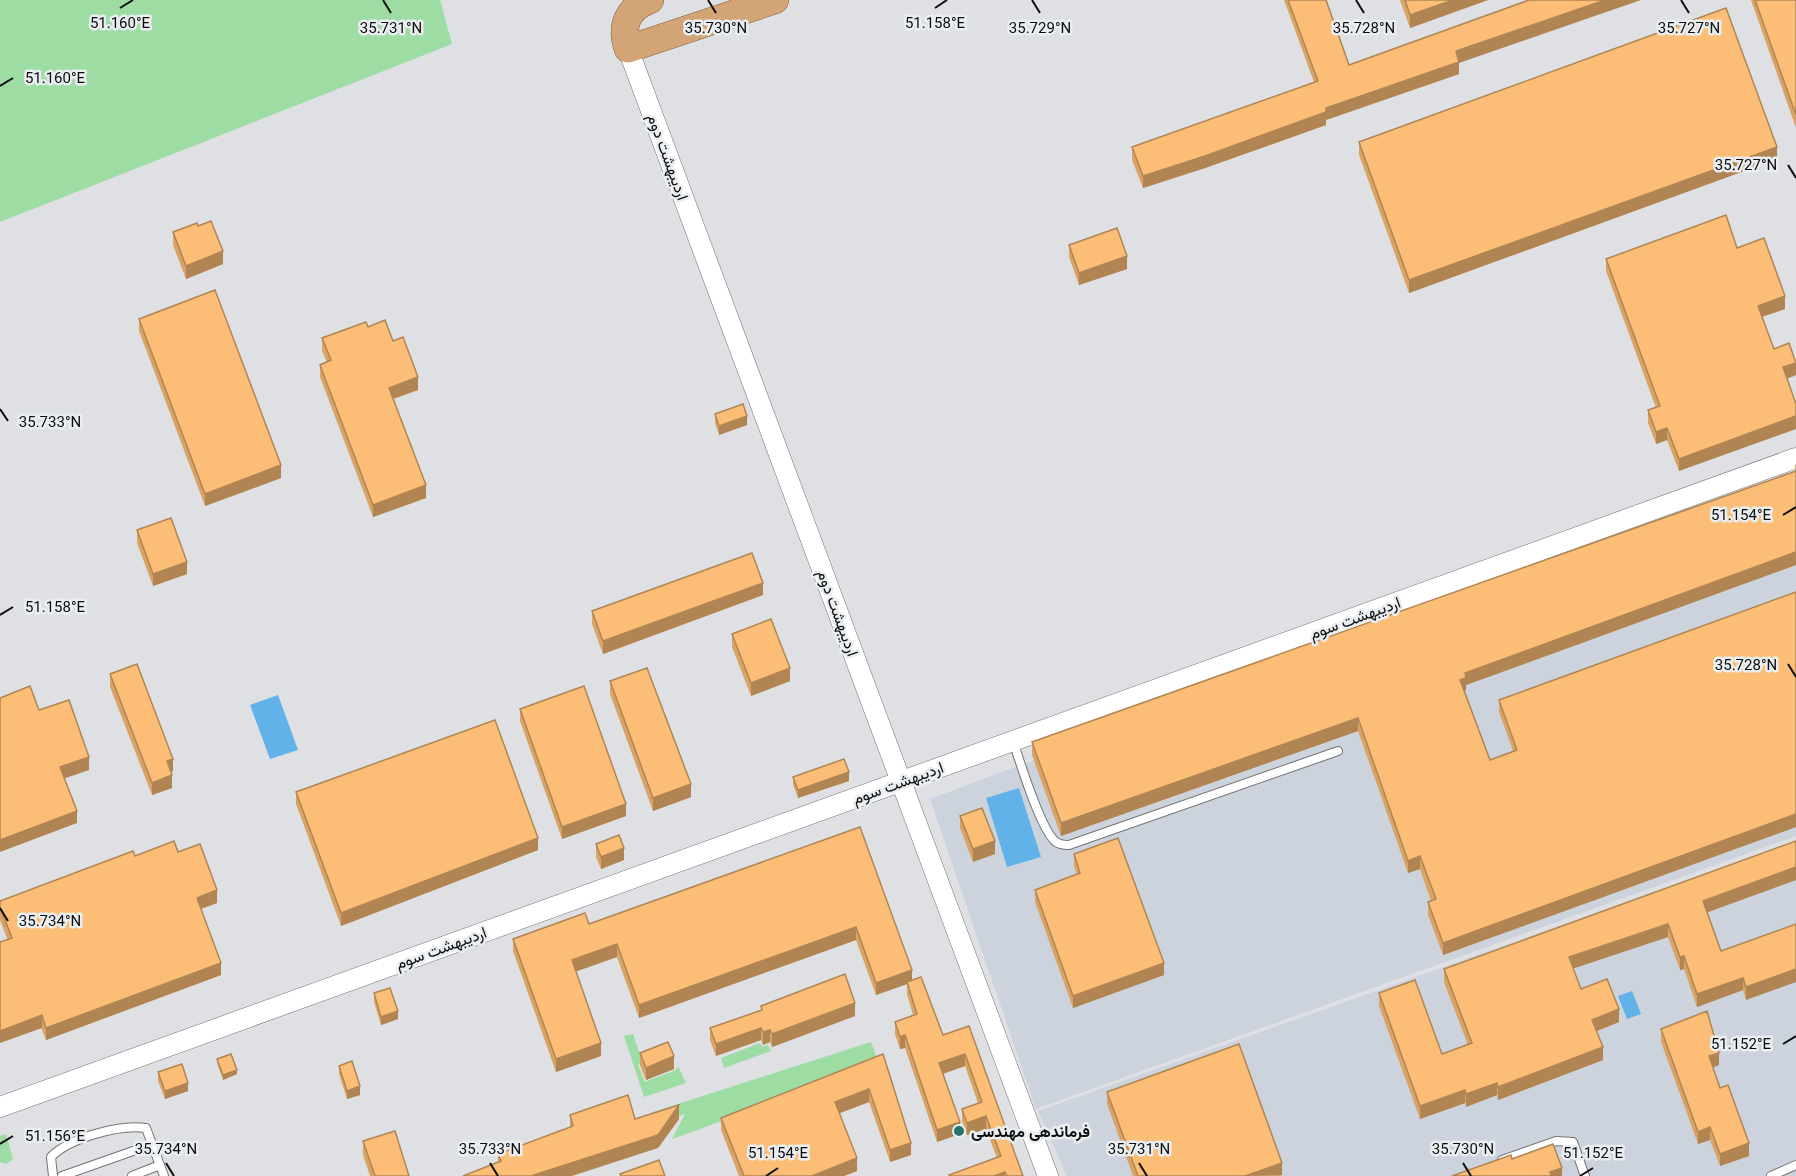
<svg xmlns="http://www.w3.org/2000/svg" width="1796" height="1176" font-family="Roboto,Vazirmatn,sans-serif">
	<rect width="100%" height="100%" fill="#dee0e3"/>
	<!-- built -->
	<g fill="#ccd3dc">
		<polygon points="1796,475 1796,836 1036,1109 930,799"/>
		<polygon points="1796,842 1796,1176 1067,1176 1038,1111"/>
	</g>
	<!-- green -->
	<g fill="#9ddca3">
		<polygon points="0,0 440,0 452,44 0,222"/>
		<polygon points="633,1034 643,1063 638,1065 645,1082 676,1070 678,1066 686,1083 644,1097 624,1036"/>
		<polygon points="871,1042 879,1064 672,1139 685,1114 658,1122 653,1112"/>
		<polygon points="760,1043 762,1047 768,1045 771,1051 724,1068 721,1058"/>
		<polygon points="6,1134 13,1159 6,1164 0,1162 0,1136"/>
	</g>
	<!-- water -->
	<g fill="#60b2e9">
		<polygon points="278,695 298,750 270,759 250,705"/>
		<polygon points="1019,788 1041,857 1007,867 986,798"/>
		<polygon points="1632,991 1641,1014 1627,1019 1618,996"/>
	</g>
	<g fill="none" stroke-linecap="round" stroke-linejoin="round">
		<!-- service casing -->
		<g stroke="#717376" stroke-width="10">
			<g id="service">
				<path d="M1013,741C1020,762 1041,831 1056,842C1060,845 1064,845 1069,845L1338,751"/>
				<polyline points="1502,1160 1556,1141 1573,1142 1585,1176"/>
				<path d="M53,1176L51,1157C69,1138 120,1124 146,1128L164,1176"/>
				<polyline points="62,1176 153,1144"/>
				<polyline points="132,1176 160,1165"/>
				<polyline points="1771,1176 1796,1165"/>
			</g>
		</g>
		<!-- tertiary casing -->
		<g stroke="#717376" stroke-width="21">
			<g id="tertiary">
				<polyline points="628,49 1048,1176"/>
				<polyline points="0,1107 1796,458"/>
			</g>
		</g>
		<!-- trunk casing -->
		<g stroke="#86613c" stroke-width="28">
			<path id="trunk" d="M650,0C627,8 620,27 628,49L775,0"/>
		</g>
		<!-- service -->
		<use href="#service" stroke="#fff" stroke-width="8"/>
		<!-- tertiary -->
		<use href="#tertiary" stroke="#fff" stroke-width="20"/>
		<!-- trunk -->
		<use href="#trunk" stroke="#d2a476" stroke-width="27"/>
	</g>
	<!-- wall -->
	<g fill="#d9a366">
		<polygon points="1284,0 1326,0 1349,65 1459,63 1459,74 1326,120 1326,125 1205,168 1143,188 1132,160 1132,147 1314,82"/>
		<polygon points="1400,0 1488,0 1410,28"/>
		<polygon points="1751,0 1796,0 1796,128"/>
		<polygon points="1359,142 1777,159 1409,293 1359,155"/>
		<polygon points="198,226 223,264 186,279 173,245 173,232"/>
		<polygon points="1069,245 1127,269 1079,285 1069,257"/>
		<polygon points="1737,248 1785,309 1762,317 1774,349 1796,363 1796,375 1787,379 1679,471 1667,440 1656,444 1648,423 1648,410 1656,408 1606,271 1606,259"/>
		<polygon points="139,319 281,478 205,506 139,331"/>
		<polygon points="368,327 393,341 418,390 394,399 426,498 373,517 320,377 320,365 327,362 322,351 322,338"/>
		<polygon points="715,414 747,425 719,435 715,423"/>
		<polygon points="1796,464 1796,565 1466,685 1466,690 1465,691 1490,760 1513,751 1499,712 1499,700 1796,592 1796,827 1443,955 1428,915 1428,902 1431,901 1420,869 1408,873 1358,731 1061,836 1032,755 1032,742 1795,471 1795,465"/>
		<polygon points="137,530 187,574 153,586 137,543"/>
		<polygon points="763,595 603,654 592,624 592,611"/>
		<polygon points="732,634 790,681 751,696 732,647"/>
		<polygon points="110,674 173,771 171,772 172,788 152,795 110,687"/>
		<polygon points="610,681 691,797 653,811 610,694"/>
		<polygon points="520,709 626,816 562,839 520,721"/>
		<polygon points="793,777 849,781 798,798 793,785"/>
		<polygon points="296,792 538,850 341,926 296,804"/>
		<polygon points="960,816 995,854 973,862 960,828"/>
		<polygon points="860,827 912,980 943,1035 969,1026 1023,1176 949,1176 997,1158 986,1129 967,1135 962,1121 962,1109 978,1103 965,1066 943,1074 960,1134 937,1142 905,1048 900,1049 895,1034 895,1022 913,1015 907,994 907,984 876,995 856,940 639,1018 617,957 575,971 601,1056 556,1072 513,951 513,939 589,924"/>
		<polygon points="1796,841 1796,880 1707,912 1721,951 1796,924 1746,1000 1743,990 1697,1007 1684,969 1680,970 1668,937 1573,968 1581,989 1619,1022 1597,1031 1603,1060 1498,1100 1497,1095 1466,1107 1465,1103 1420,1119 1379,1006 1379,993 1442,1054 1468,1045 1444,982 1444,969"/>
		<polygon points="596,844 624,860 601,869 596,857"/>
		<polygon points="178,852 217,903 201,909 221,975 46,1040 0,920 0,901"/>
		<polygon points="1074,854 1164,975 1073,1008 1035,902 1035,890 1077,875 1074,866"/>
		<polygon points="374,993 398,1019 381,1025 374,1002"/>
		<polygon points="761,1006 855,1016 772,1047 770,1042 763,1045 761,1040 716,1056 710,1040 710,1028 761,1010"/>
		<polygon points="1661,1029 1719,1065 1713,1067 1720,1088 1749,1156 1720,1166 1710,1140 1698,1144 1661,1042"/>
		<polygon points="640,1053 674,1069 646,1080 640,1065"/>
		<polygon points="883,1054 911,1155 890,1162 869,1102 839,1113 857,1171 844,1176 739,1176 721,1130 721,1118"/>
		<polygon points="217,1059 237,1074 223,1080 217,1063"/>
		<polygon points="339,1066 360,1095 347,1099 339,1074"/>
		<polygon points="158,1072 188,1091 165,1099 158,1081"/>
		<polygon points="1107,1092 1282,1175 1280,1176 1133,1176 1107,1104"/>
		<polygon points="570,1115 635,1119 679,1119 658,1148 498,1162 498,1154 570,1127"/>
		<polygon points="363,1141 409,1176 370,1176 363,1155"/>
	</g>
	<!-- shaded-wall -->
	<g fill="#b08553">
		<polygon points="1453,0 1488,0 1410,28 1410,15"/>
		<polygon points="1605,0 1641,0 1459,63 1459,74 1326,120 1326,125 1205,168 1143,188 1143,176 1326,108 1456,51"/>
		<polygon points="1777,147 1777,159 1409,293 1409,280"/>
		<polygon points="223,251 223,264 186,279 186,266"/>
		<polygon points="1127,256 1127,269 1079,285 1079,273"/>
		<polygon points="1785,296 1785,309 1758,318 1758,306"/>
		<polygon points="1796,363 1796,375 1783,380 1783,367"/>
		<polygon points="418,377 418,390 389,400 389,388"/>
		<polygon points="747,416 747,425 719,435 719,426"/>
		<polygon points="1796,416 1796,429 1679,471 1679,459"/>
		<polygon points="1667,428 1667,440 1656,444 1656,432"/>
		<polygon points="281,465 281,478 205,506 205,494"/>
		<polygon points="426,485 426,498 373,517 373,505"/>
		<polygon points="1796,552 1796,565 1466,685 1466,690 1460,693 1460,680 1465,673"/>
		<polygon points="187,562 187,574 153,586 153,574"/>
		<polygon points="763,583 763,595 603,654 603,641"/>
		<polygon points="790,668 790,681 751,696 751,683"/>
		<polygon points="1358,718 1358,731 1061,836 1061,823"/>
		<polygon points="89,757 89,770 60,780 60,767"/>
		<polygon points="173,759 173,771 167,773 167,761"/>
		<polygon points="849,772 849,781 798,798 798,790"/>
		<polygon points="172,775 172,788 152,795 152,783"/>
		<polygon points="691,784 691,797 653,811 653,798"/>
		<polygon points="626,804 626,816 562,839 562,827"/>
		<polygon points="77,811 77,823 0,852 0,840"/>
		<polygon points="1796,814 1796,827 1443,955 1443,943"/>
		<polygon points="538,838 538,850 341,926 341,913"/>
		<polygon points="995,841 995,854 973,862 973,849"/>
		<polygon points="624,848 624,860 601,869 601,857"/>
		<polygon points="1420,856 1420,869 1408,873 1408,861"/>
		<polygon points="1796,867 1796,880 1703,914 1703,901"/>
		<polygon points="217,890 217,903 197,910 197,898"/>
		<polygon points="1668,924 1668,937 1569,970 1569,957"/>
		<polygon points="856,927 856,940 639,1018 639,1005"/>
		<polygon points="617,944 617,957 572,973 572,960"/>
		<polygon points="1684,956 1684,969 1680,970 1680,957"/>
		<polygon points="221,963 221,975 46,1040 46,1028"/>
		<polygon points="1164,963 1164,975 1073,1008 1073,996"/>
		<polygon points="1796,969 1796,982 1746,1000 1746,987"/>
		<polygon points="912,970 912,982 907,982 907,984 876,995 876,983"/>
		<polygon points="1743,978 1743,990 1697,1007 1697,994"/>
		<polygon points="855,1003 855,1016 772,1047 772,1034"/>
		<polygon points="1619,1009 1619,1022 1592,1033 1592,1020"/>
		<polygon points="398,1011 398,1019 381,1025 381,1017"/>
		<polygon points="42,1015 42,1028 0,1043 0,1031"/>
		<polygon points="761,1028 761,1040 716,1056 716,1044"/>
		<polygon points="770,1030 770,1042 763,1045 763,1032"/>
		<polygon points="905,1035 905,1048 900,1049 900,1037"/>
		<polygon points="601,1043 601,1056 556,1072 556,1059"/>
		<polygon points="1603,1047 1603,1060 1498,1100 1498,1087"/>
		<polygon points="1719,1053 1719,1065 1709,1069 1709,1056"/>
		<polygon points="965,1054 965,1066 939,1075 939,1063"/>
		<polygon points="674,1056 674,1069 646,1080 646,1068"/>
		<polygon points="237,1070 237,1074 223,1080 223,1075"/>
		<polygon points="188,1083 188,1091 165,1099 165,1091"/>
		<polygon points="1497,1083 1497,1095 1466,1107 1466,1094"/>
		<polygon points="360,1086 360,1095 347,1099 347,1091"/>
		<polygon points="869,1089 869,1102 835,1115 835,1102"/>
		<polygon points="1465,1090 1465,1103 1420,1119 1420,1106"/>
		<polygon points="679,1105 679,1119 658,1148 572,1176 531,1176"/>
		<polygon points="986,1116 986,1129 967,1135 967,1123"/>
		<polygon points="960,1122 960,1134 937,1142 937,1130"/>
		<polygon points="1710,1127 1710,1140 1698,1144 1698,1132"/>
		<polygon points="911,1143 911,1155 890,1162 890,1150"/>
		<polygon points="1749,1143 1749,1156 1720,1166 1720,1154"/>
		<polygon points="857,1158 857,1171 844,1176 812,1176"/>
		<polygon points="1282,1163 1282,1175 1245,1176"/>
		<polygon points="1562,1168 1562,1176 1550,1176 1550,1172"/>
		<polygon points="1005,1172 1005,1176 994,1176"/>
	</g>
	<!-- building -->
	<g fill="#fcbe77" stroke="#b08553" stroke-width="1.5">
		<polygon points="1288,0 1326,0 1349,65 1529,0 1605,0 1456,51 1459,62 1326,108 1326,112 1205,156 1143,176 1132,147 1318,81"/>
		<polygon points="1405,0 1453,0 1410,15"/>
		<polygon points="1755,0 1796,0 1796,115"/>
		<polygon points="1726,8 1777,147 1409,280 1359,142"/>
		<polygon points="1726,215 1737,248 1764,238 1785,296 1758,306 1774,349 1789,343 1796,363 1783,367 1796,404 1796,416 1679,459 1667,428 1656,432 1648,410 1660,406 1606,259"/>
		<polygon points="211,221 223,251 186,266 173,232 197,223 198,226"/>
		<polygon points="1117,228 1127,256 1079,273 1069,245"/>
		<polygon points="215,290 281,465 205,494 139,319"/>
		<polygon points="385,320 393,341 403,337 418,377 389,388 426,485 373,505 320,365 331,360 322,338 366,322 368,327"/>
		<polygon points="743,404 747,416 719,426 715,414"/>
		<polygon points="1796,471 1796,552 1465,673 1466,678 1460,680 1490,760 1517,750 1499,700 1796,592 1796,814 1443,943 1428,902 1436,899 1420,856 1408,861 1358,718 1061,823 1032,742"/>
		<polygon points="171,518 187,562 153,574 137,530"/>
		<polygon points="752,553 763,583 603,641 592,611"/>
		<polygon points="771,619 790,668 751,683 732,634"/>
		<polygon points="137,664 173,759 167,761 172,775 152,783 110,674"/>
		<polygon points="647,668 691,784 653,798 610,681"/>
		<polygon points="30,686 39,710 69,700 89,757 60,767 77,811 0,840 0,698"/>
		<polygon points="584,686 626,804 562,827 520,709"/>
		<polygon points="495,720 538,838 341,913 296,792"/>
		<polygon points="844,759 849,772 798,790 793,777"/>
		<polygon points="982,808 995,841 973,849 960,816"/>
		<polygon points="860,827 912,970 876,983 856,927 639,1005 617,944 572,960 601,1043 556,1059 513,939 585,913 589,924"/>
		<polygon points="619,835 624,848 601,857 596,844"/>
		<polygon points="1118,838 1164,963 1073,996 1035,890 1080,873 1074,854"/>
		<polygon points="174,841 178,852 200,844 217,890 197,898 221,963 46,1028 42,1015 0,1031 0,942 12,938 0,907 0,901 133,851 135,856"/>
		<polygon points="1796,841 1796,867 1703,901 1721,951 1796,924 1796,969 1746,987 1743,978 1697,994 1684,956 1680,957 1668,924 1569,957 1581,989 1607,979 1619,1009 1592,1020 1603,1047 1498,1087 1497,1083 1466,1094 1465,1090 1420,1106 1379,993 1415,980 1442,1054 1472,1043 1444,969"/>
		<polygon points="845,974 855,1003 772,1034 770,1030 763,1032 761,1028 716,1044 710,1028 762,1010 761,1006"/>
		<polygon points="921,977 943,1035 969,1026 1023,1176 1007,1176 1005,1172 994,1176 950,1176 949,1175 1001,1156 986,1116 967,1123 962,1109 982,1102 965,1054 939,1063 960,1122 937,1130 905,1035 900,1037 895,1022 917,1014 907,982"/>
		<polygon points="390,988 398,1011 381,1017 374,993"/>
		<polygon points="1707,1011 1719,1053 1709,1056 1720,1088 1728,1085 1749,1143 1720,1154 1710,1127 1698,1132 1661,1029"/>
		<polygon points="668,1042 674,1056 646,1068 640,1053"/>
		<polygon points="1239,1044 1282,1163 1245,1176 1138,1176 1107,1092"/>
		<polygon points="231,1054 237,1070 223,1075 217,1059"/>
		<polygon points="883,1054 911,1143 890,1150 869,1089 835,1102 857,1158 812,1176 744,1176 721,1118"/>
		<polygon points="352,1061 360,1086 347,1091 339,1066"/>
		<polygon points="182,1064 188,1083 165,1091 158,1072"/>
		<polygon points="628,1095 635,1119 679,1105 658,1135 531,1176 463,1176 501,1161 498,1154 573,1126 570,1115"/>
		<polygon points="395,1131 409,1176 375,1176 363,1141"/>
		<polygon points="1553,1144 1562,1168 1550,1172 1551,1176 1452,1176 1511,1155 1512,1159"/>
		<polygon points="659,1160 665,1176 621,1176 620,1174"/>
	</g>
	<!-- ticks -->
	<path fill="none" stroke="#0c0d0e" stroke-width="2" d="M383,0L391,13M708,0L716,13M1032,0L1040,13M1356,0L1364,13M1681,0L1689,13M120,8L133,0M935,8L947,0M0,86L13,78M1788,165L1796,178M0,409L8,421M1783,515L1796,507M0,615L13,607M1788,664L1796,677M0,908L8,921M1783,1044L1796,1036M0,1144L13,1136M166,1163L174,1176M490,1163L498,1176M1139,1163L1147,1176M1463,1163L1471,1176M766,1176L778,1168M1580,1176L1593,1168"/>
	<!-- markers -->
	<circle fill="#28716c" stroke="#ebeef0" stroke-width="2" cx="959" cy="1131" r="6"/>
	<g text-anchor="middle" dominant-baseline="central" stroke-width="5" stroke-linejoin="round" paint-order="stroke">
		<!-- street labels -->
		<g font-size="16" fill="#0c0d0e" stroke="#ebeef0">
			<text transform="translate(668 157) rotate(70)">اردیبهشت دوم</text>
			<text transform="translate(838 613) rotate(70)">اردیبهشت دوم</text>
			<text transform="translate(1355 618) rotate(-20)">اردیبهشت سوم</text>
			<text transform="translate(898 783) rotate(-20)">اردیبهشت سوم</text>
			<text transform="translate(441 948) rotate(-20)">اردیبهشت سوم</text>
		</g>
		<!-- poi labels -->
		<g font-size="16" font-weight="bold" fill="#0c0d0e" stroke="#ebeef0" text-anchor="start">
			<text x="971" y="1131">فرماندهی مهندسی</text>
		</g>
	</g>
	<g font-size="15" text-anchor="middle" fill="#0c0d0e" stroke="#ebeef0" stroke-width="5" stroke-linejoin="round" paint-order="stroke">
		<text x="120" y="28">51.160°E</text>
		<text x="935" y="28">51.158°E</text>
		<text x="1040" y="33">35.729°N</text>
		<text x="391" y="33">35.731°N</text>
		<text x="716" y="33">35.730°N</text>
		<text x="1364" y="33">35.728°N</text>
		<text x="1689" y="33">35.727°N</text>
		<text x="55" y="83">51.160°E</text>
		<text x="1746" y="170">35.727°N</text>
		<text x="50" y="427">35.733°N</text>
		<text x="1741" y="520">51.154°E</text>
		<text x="55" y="612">51.158°E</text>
		<text x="1746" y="670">35.728°N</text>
		<text x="50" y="926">35.734°N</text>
		<text x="1741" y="1049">51.152°E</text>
		<text x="55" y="1141">51.156°E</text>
		<text x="166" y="1154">35.734°N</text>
		<text x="490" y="1154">35.733°N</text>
		<text x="1139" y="1154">35.731°N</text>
		<text x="1463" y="1154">35.730°N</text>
		<text x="778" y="1158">51.154°E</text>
		<text x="1593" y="1158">51.152°E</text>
	</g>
</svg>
